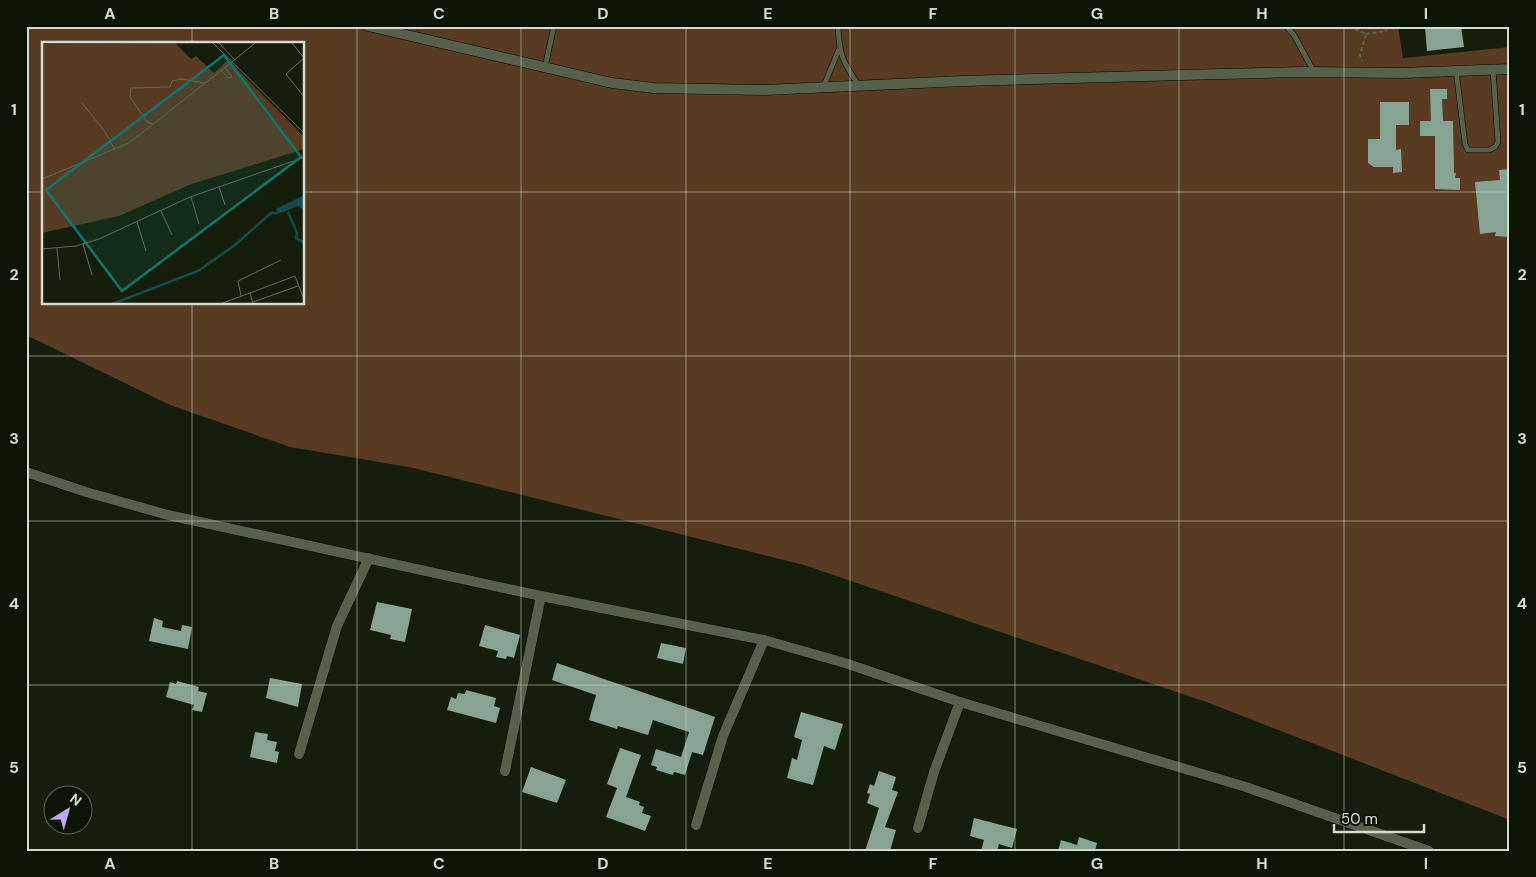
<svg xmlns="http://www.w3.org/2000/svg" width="1536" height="877" font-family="'DM Sans',sans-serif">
	<rect width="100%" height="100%" fill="#151e0a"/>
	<!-- green -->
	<path fill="#583b21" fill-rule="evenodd" d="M26,26H1398L1403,58L1510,47V820L1209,703L804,565L409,467L290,447L170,405L26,335ZM44,44H304V304H44Z"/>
	<!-- building -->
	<g fill="#86a394">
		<polygon points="1425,26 1461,26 1464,47 1427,51"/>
		<polygon points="1430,89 1447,89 1447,99 1442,99 1443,121 1453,121 1454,173 1456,173 1455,178 1460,178 1460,190 1435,189 1435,136 1420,136 1420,121 1431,121"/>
		<polygon points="1380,102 1409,102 1409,125 1396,125 1396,150 1401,149 1402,172 1393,173 1393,167 1374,167 1368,163 1368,139 1380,139"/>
		<polygon points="1510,169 1510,237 1495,236 1496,232 1480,234 1475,182 1500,180 1499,170"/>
		<polygon points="377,602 412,609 405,642 390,639 391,635 370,630"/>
		<polygon points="154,618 163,621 162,627 181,631 182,625 192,627 188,649 149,641"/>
		<polygon points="485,625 520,635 514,658 507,656 506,659 496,657 498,651 479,646"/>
		<polygon points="661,643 686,648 683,664 657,658"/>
		<polygon points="557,663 715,717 703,755 692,752 685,775 674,772 673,775 656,770 657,767 651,765 656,749 681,757 689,732 653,720 648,735 618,726 617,729 589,720 596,695 552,680"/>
		<polygon points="270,678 302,684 298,707 266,698"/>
		<polygon points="177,681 199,687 198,691 207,693 202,712 192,710 194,705 166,697 170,682 176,684"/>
		<polygon points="466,690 496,698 494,706 500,708 496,723 447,710 451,697 456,699 458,693 465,694"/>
		<polygon points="801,712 843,724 835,750 824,746 813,785 787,778 792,758 797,760 802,740 794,737"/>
		<polygon points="255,732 268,734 267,740 277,742 275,751 279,752 277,763 250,757"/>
		<polygon points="620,748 641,755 626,797 640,802 639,805 644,807 642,813 651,816 645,831 606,817 617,788 607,784"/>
		<polygon points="531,767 566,780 557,803 522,792"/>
		<polygon points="879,771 896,777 892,790 898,792 885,827 896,830 890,851 865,851 879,808 867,803 870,794 867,793 870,784 874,786"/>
		<polygon points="974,818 1017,829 1012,848 999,844 997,851 981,851 984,840 970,836"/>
		<polygon points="1079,837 1097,843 1095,851 1058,851 1061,840 1077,845"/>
	</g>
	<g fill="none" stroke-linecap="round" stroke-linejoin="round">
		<!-- service casing -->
		<g stroke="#030800" stroke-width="6">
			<g id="service">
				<path d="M838,26C839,55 843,62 859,86"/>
				<polyline points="1286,26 1294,35 1314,72"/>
				<polyline points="545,67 554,26"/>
				<polyline points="1456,70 1465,144 1468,150 1489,150 1495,147 1498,142 1493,70"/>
				<polyline points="823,88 839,49"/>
			</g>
		</g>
		<!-- minor casing -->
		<g stroke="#030800" stroke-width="11">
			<g id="minor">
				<polyline points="368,26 612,83 653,88 764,90 963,81 1183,75 1303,72 1402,73 1510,69"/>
				<polyline points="26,472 86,492 168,515 541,596 764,640 845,663 960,702 1246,787 1429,851"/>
				<polyline points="299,754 337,626 369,558"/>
				<polyline points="505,771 541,596"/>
				<polyline points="696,825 723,736 764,640"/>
				<polyline points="918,828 934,772 960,702"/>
			</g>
		</g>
		<!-- path -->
		<g stroke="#5c6453" stroke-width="2" stroke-dasharray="4 2.5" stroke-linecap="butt">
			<polyline points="1349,26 1366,34 1360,55 1362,61"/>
			<polyline points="1366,34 1386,31 1387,26"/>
		</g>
		<!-- service -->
		<use href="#service" stroke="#56614a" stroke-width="5"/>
		<!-- minor -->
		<use href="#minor" stroke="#56614a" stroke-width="10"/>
	</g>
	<!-- grid -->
	<path fill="none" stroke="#d5dccf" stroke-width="1" stroke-opacity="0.55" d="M192,26V44M357,26V851M521,26V851M686,26V851M850,26V851M1015,26V851M1179,26V851M1344,26V851M26,192H44M304,192H1510M192,304V851M26,356H1510M26,521H1510M26,685H1510"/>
	<!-- overview -->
	<g transform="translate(42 42)">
		<rect width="262" height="262" fill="#151e0a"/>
		<path d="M133,1L149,17L154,14L172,31L186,18L262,95V107L147,143L77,174L0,191V2Z" fill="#583b21"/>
		<path d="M262,153V168L256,164L236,172L234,167Z" fill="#0f4d4e"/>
		<path fill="none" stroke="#0f4d4e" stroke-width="2.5" d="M246,170L255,191L254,196L263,201M70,262L156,229L193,203L229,171H236"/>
		<path fill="none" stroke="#626a59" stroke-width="1" d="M171,1L263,92M177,1L193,18M250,1L262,16M263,15L244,32L263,56M190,20L213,1M179,28L186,36L190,35L183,25M40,61L63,90L73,108M111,82L105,80L88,55L89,46L128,45L130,39L139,37L163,41M0,137L87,101L190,20M177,145L183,163M149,155L157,182M119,169L130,193M95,180L104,209M41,202L50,233M15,206L18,238M0,207L34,204L57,197L148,155L263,115M208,251L253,234L263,260M199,254L196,239L239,218M211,260L256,244M178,262L208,251L211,262"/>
		<path fill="#0f766e" fill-opacity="0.15" stroke="#0f766e" stroke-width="2.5" d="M182,13L259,115L80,249L4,148Z"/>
		<rect width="262" height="262" fill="none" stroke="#d5dccf" stroke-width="2.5"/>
	</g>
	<!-- border -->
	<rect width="1536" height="877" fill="none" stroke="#0c1503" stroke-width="55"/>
	<!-- north arrow -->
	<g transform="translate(68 810) rotate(37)"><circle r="24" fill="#0c1503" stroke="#5c6555"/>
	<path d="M0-4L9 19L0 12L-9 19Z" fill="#bfa9f4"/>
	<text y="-8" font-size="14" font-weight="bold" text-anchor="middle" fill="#d5dccf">N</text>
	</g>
	<!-- scale -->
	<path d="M1334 824v8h90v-8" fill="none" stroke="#d5dccf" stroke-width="2.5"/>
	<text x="1341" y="824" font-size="15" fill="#d5dccf" stroke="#0c1503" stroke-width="4" paint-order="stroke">50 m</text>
	<rect x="28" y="28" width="1480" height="822" fill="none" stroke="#d5dccf" stroke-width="2"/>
	<g font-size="16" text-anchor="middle" font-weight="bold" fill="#d5dccf">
		<text x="110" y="19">A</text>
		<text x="274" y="19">B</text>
		<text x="439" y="19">C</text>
		<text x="603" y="19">D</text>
		<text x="768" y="19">E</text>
		<text x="933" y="19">F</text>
		<text x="1097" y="19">G</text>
		<text x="1262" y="19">H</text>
		<text x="1426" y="19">I</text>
		<text x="14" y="115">1</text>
		<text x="1522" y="115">1</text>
		<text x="14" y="280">2</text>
		<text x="1522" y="280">2</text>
		<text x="14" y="444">3</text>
		<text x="1522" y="444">3</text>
		<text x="14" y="609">4</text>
		<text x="1522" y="609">4</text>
		<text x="14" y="773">5</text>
		<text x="1522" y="773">5</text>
		<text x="110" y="869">A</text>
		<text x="274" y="869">B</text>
		<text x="439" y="869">C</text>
		<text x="603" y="869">D</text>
		<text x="768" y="869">E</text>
		<text x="933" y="869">F</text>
		<text x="1097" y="869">G</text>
		<text x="1262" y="869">H</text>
		<text x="1426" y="869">I</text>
	</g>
</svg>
